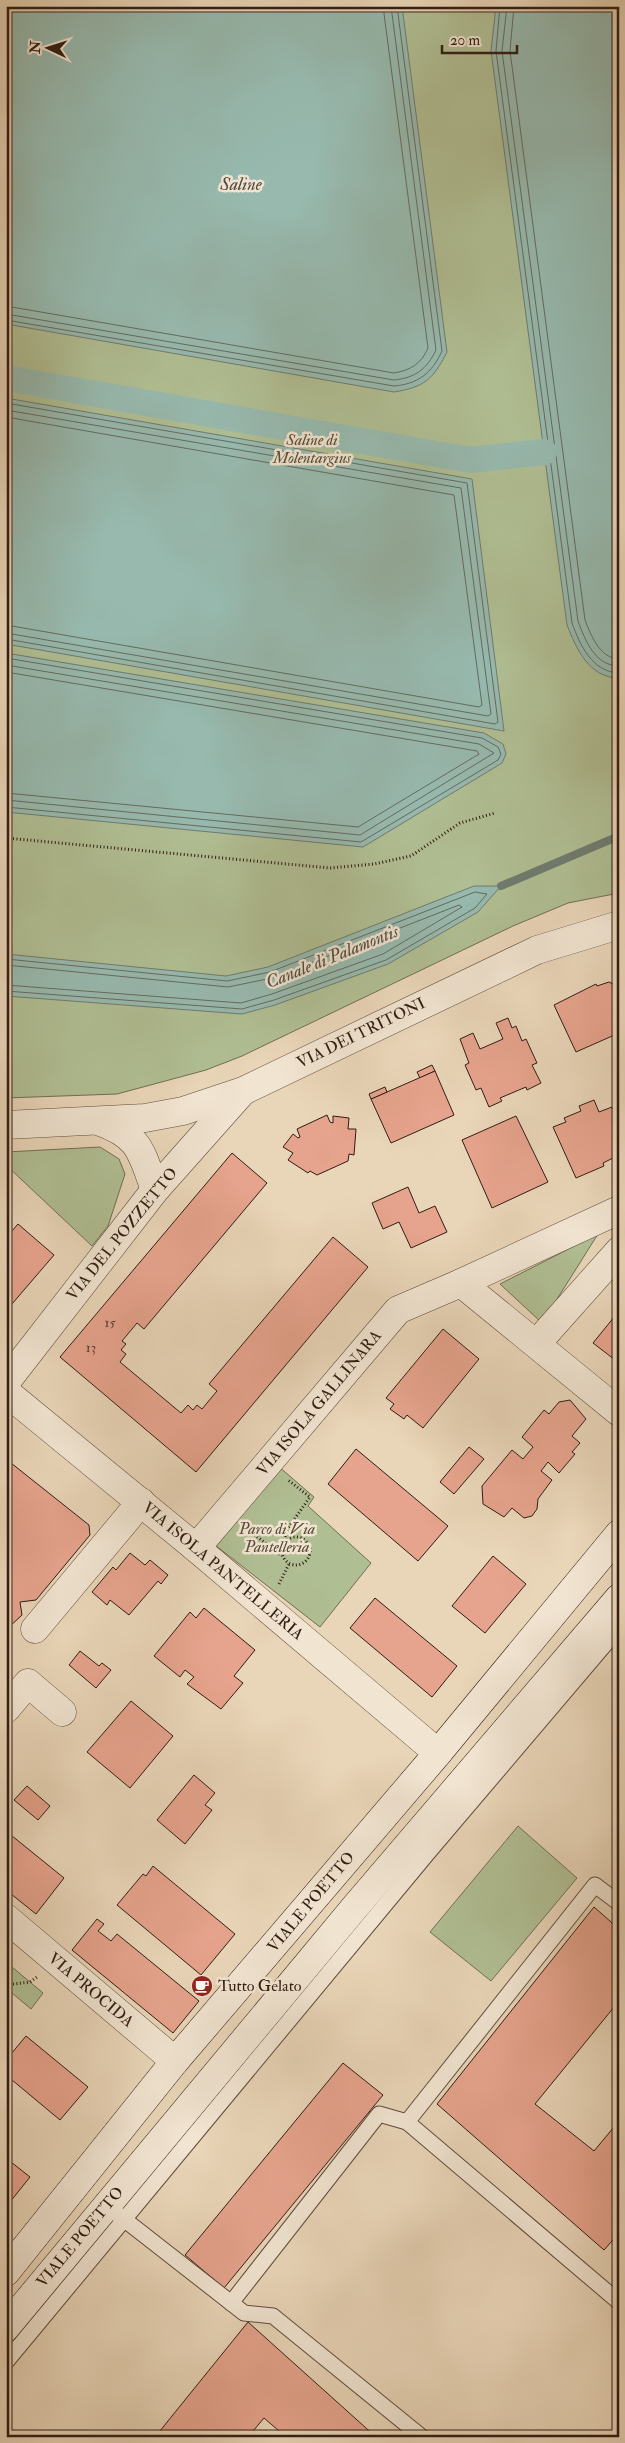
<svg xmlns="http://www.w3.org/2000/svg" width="625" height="2443" font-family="'IM FELL Double Pica',serif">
	<rect width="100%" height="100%" fill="#e9d5b8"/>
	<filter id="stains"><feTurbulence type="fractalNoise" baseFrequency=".004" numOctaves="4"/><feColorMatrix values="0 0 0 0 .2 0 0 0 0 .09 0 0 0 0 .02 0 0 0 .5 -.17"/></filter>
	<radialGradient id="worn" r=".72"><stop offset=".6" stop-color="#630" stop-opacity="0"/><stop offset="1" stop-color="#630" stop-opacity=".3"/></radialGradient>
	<!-- green -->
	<g fill="#b0be93" stroke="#706e53">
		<polygon points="6,6 619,6 619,893 568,903 513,926 242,1056 206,1070 117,1094 6,1098"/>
		<polygon points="100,1147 119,1159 125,1174 108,1226 92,1246 6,1165 6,1152"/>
		<polygon points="598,1234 542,1323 500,1284"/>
		<polygon points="278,1466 314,1497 308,1506 371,1563 320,1627 215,1545"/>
		<polygon points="518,1826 577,1878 491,1981 430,1932"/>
		<polygon points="6,1962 43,1993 31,2009 12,1993 6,1999"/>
	</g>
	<!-- water -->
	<g fill="#97b9ae" stroke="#6e7b70">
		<path d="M6,6H402L447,352C433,379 425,387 394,392L6,324Z"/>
		<path d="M496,6H619V678C589,678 576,648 567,625L491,51Z"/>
		<polygon points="6,398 472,479 504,731 6,644"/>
		<polygon points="6,653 484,733 503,744 506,754 502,763 363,847 6,812"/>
		<polygon points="474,886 501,886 478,912 388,964 275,1005 242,1014 6,996 6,954 226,976 268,967"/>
	</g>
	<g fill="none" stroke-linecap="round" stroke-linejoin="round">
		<!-- shore -->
		<g stroke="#646b60" stroke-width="1">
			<path d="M500,6L496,51L572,623C580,645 592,672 619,673"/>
			<path d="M507,6L502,51L578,621C585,640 595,666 619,666"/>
			<path d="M514,6L510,51L585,620C591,635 599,658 619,659"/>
			<path d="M6,306L394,373C411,370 421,364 428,348L383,6"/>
			<path d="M6,314L394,380C415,378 427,369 436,350L391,6"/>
			<path d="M6,320L394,386C418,384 432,373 442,351L397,6"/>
			<polyline points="6,403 467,483 498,722 495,724 6,639"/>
			<polyline points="6,410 461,488 491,714 488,716 6,633"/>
			<polyline points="6,417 454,495 482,705 479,707 6,625"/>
			<polyline points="6,658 482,738 498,747 501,754 498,760 361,842 6,807"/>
			<polyline points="6,665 479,744 494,753 360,835 6,800"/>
			<polyline points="6,672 477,751 479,754 358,827 6,793"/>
			<polyline points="6,959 227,981 270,972 475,892 487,894 475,908 386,960 274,1000 242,1009 6,991"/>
			<polyline points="6,965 228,987 272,978 459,905 462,907 383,954 272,994 241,1003 6,985"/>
		</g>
		<!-- stream -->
		<polyline stroke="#6e7b70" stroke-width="8" points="501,886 619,836"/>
		<!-- canal -->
		<polyline stroke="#97b9ae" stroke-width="26" points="6,378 470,460 544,452"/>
	</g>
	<!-- building -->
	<g fill="#e6a38d" stroke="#311d13">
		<polygon points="609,982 613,984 618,994 618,1004 615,1006 619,1014 616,1023 619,1033 576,1052 554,1005 596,984 597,986"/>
		<polygon points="508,1018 512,1028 516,1026 522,1041 526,1039 537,1063 532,1065 541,1083 527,1090 526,1087 500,1098 502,1101 489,1107 481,1088 476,1090 465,1065 469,1063 460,1039 473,1033 480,1049 503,1039 496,1023"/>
		<polygon points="432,1065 435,1071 420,1078 417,1072"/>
		<polygon points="435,1071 454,1115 391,1143 371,1099"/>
		<polygon points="385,1087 387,1092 371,1099 369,1094"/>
		<polygon points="594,1100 599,1112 612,1107 619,1123 619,1155 603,1163 604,1166 576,1178 553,1127 566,1122 564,1118 581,1111 579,1106"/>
		<polygon points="327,1115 330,1122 333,1123 333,1116 349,1118 348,1129 356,1129 354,1155 349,1154 348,1161 317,1175 310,1171 308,1173 288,1160 293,1153 283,1147 293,1134 298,1138 300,1137 297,1129"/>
		<polygon points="516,1116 548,1182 492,1208 462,1140"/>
		<polygon points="232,1153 267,1183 144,1329 137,1323 122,1341 126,1344 121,1350 126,1354 120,1362 181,1413 188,1405 193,1410 197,1405 202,1409 217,1391 209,1384 333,1237 368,1267 196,1472 60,1357"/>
		<polygon points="408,1187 419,1213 435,1206 447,1232 411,1248 399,1222 383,1229 372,1203"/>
		<polygon points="18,1224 54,1255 6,1311 6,1238"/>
		<polygon points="619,1311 619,1363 593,1343"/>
		<polygon points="443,1329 479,1359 423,1428 407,1415 404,1419 390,1409 394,1404 386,1398"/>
		<polygon points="570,1400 586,1419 572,1436 580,1443 572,1452 575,1454 559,1473 548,1462 541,1471 552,1480 538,1499 537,1509 532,1516 524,1518 512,1508 504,1517 483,1504 482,1486 512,1450 523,1459 533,1447 522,1437 544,1410 549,1414 559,1402"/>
		<polygon points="469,1447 484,1459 454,1494 440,1482"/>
		<polygon points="356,1449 448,1526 418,1561 328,1484"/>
		<polygon points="6,1459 89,1525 90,1535 36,1600 20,1602 22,1615 7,1629 6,1636"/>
		<polygon points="130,1553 145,1565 150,1560 168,1575 161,1584 158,1581 129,1615 110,1600 107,1605 92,1592 113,1567 116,1570"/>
		<polygon points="493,1556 526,1584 485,1633 452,1606"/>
		<polygon points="375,1598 457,1666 432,1697 350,1628"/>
		<polygon points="204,1608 255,1650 234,1676 243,1683 221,1709 187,1684 194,1677 185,1670 180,1677 154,1656 190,1612 196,1618"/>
		<polygon points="80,1651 99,1666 102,1663 111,1670 96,1688 69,1665"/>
		<polygon points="131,1701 173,1736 130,1788 87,1752"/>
		<polygon points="194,1775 215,1793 205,1805 212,1810 185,1844 157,1820"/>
		<polygon points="27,1786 50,1806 38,1820 14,1800"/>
		<polygon points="6,1831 64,1878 36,1914 6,1890"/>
		<polygon points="153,1866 235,1934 201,1975 117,1905 143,1874 146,1876"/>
		<polygon points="594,1907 619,1929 619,2001 535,2104 594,2151 619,2121 619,2233 604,2250 437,2104"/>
		<polygon points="97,1919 104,1924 98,1931 111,1941 117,1934 199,2001 173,2033 72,1950"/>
		<polygon points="26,2036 88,2087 60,2120 6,2075 6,2060"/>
		<polygon points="343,2063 383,2095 224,2288 185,2255"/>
		<polygon points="6,2158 30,2177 6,2207"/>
		<polygon points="248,2322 376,2437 286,2437 264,2418 248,2437 155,2437"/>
	</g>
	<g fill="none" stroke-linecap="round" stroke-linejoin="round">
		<!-- lane casing -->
		<g stroke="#5f4b3c" stroke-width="17">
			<g id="lane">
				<polyline points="407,2122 595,1885 619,1903"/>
				<polyline points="116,2213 244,2313 273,2316 422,2437"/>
				<polyline points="231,2303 379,2114 407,2122 619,2302"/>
				<polyline points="6,2362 427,1854 619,1628"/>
			</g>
		</g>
		<!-- street casing -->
		<g stroke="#5f4b3c" stroke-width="29">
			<g id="street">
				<path d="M98,1121C141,1136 141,1152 155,1190"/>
				<polyline points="6,1125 145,1118 183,1111 243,1091 537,950 619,925"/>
				<polyline points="461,1283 619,1210"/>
				<polyline points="537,1343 619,1251"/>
				<polyline points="6,1382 155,1190 242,1092"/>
				<polyline points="6,1392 196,1548 438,1753"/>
				<polyline points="196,1548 398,1310 461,1283 619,1412"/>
				<polyline points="35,1629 141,1502"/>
				<polyline points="6,1709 28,1683 62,1712"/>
				<polyline points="6,1918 175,2061"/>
			</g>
		</g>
		<!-- secondary casing -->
		<g stroke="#311d13" stroke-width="29">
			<g id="secondary">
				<polyline points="6,2272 175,2061 438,1753 619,1534"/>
				<polyline points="6,2327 355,1907 619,1598"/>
			</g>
		</g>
		<!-- path -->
		<g stroke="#311d13" stroke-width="3" stroke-dasharray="1 2.5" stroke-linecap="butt">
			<polyline points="6,838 330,868 374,864 411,856 460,823 495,813"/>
			<polyline points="246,1528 282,1556"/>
			<circle cx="296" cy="1551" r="14"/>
			<polyline points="284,1544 286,1531 310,1497 288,1480"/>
			<polyline points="279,1584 289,1564"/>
			<polyline points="6,1985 30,1982 37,1977"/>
		</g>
		<!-- lane -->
		<use href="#lane" stroke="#f1e4d1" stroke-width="15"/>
		<!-- street -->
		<use href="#street" stroke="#f1e4d1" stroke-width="28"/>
		<!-- secondary -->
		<use href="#secondary" stroke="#f1e4d1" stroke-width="28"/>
	</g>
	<!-- icons -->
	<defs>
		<g id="cafe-disc" transform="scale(1.125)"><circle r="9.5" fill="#8f2418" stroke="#f1e4d1"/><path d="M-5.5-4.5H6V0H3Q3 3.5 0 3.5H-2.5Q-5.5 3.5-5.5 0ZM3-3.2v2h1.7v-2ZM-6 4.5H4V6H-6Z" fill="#fff"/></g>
	</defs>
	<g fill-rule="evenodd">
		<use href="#cafe-disc" x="202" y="1986"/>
	</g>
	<g text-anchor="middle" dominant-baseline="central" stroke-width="5" stroke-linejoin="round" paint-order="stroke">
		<!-- number labels -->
		<g font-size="14" fill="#5e3e32">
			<text x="110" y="1322">15</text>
			<text x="91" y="1347">13</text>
		</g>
		<!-- park labels -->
		<g font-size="16" font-style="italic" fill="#574d39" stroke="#f1e4d1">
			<text x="312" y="440">Saline di<tspan x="312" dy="18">Molentargius</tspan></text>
			<text x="277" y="1529">Parco di Via<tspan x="277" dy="18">Pantelleria</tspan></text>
		</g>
		<!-- street labels -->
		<g font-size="16" fill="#311d13" stroke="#f1e4d1">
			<text transform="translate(361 1033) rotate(-26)">VIA DEI TRITONI</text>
			<text transform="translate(122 1234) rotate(-51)">VIA DEL POZZETTO</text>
			<text transform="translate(319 1403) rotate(-50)">VIA ISOLA GALLINARA</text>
			<text transform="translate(223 1571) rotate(40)">VIA ISOLA PANTELLERIA</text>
			<text transform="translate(311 1902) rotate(-50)">VIALE POETTO</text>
			<text transform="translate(91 1990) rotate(40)">VIA PROCIDA</text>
			<text transform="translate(80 2237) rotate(-50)">VIALE POETTO</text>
		</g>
		<!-- poi labels -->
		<g font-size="16" fill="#311d13" stroke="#f1e4d1" text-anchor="start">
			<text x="218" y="1986">Tutto Gelato</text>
		</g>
		<!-- water labels -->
		<g font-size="18" font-style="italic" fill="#504c42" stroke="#f1e4d1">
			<text x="241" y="184">Saline</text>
			<text transform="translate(332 957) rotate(-22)">Canale di Palamontis</text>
		</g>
	</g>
	<!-- margin -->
	<rect width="625" height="2443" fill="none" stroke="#e9d5b8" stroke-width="25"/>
	<rect x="8" y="8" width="610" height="2428" fill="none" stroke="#311d13" stroke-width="2.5"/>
	<rect x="12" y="12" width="600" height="2418" fill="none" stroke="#311d13"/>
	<!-- north arrow -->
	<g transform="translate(48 48) rotate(274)" stroke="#f1e4d1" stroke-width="4" paint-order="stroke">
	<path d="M0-4L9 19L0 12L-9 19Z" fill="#311d13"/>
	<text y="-8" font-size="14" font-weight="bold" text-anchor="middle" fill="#311d13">N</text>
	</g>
	<!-- scale -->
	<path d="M442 45v8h75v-8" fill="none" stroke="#311d13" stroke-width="2.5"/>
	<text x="450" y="45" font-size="15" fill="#311d13" stroke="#f1e4d1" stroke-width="4" paint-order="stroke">20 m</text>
	<rect width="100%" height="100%" filter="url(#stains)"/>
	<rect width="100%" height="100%" fill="url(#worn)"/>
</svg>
